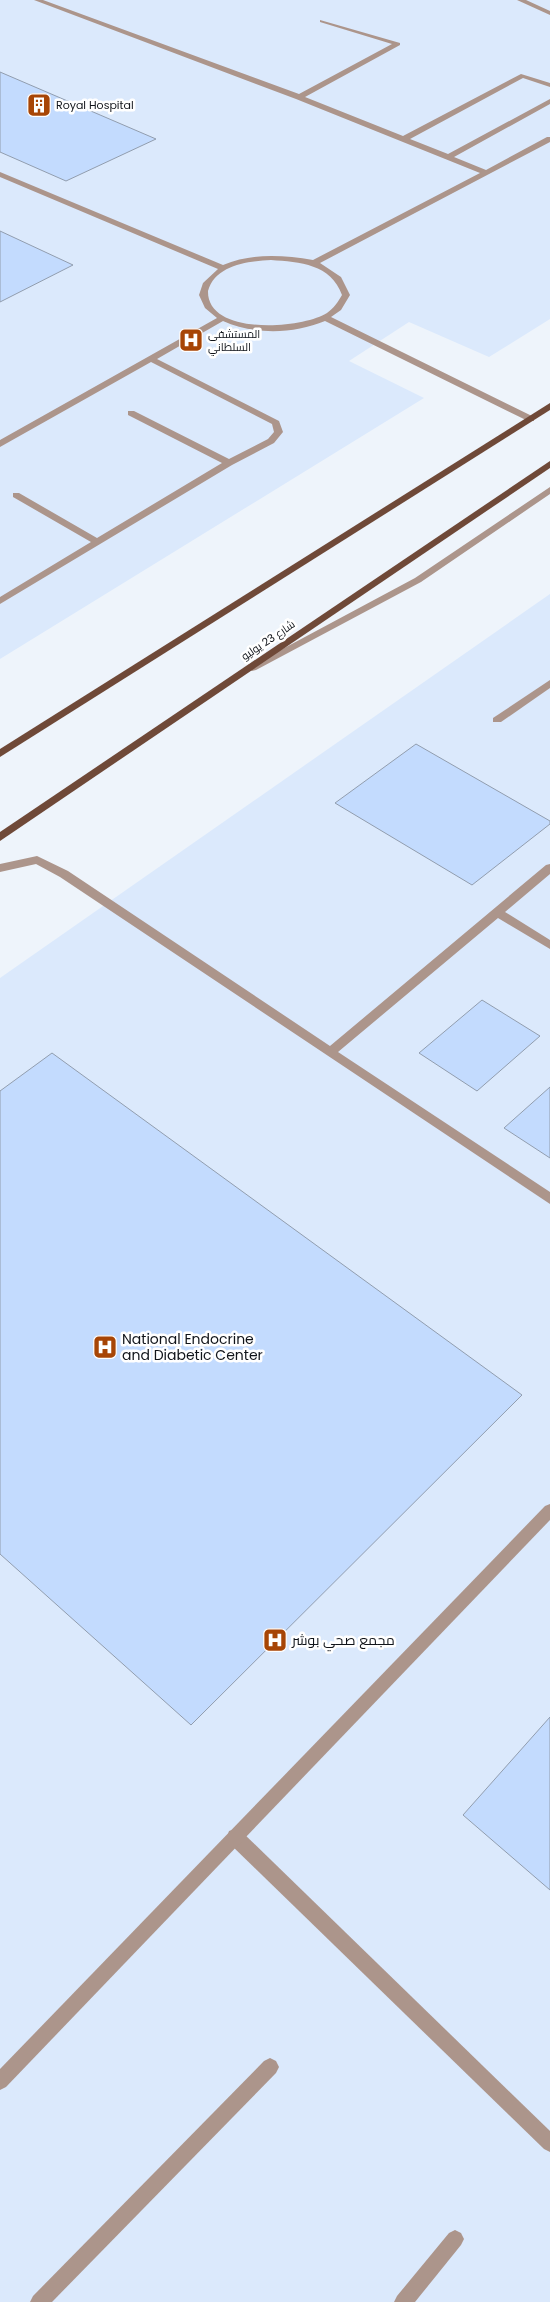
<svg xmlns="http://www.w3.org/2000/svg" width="550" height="2302" font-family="Poppins,Cairo,sans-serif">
	<rect width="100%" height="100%" fill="#eef4fb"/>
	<!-- built -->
	<g fill="#dbe9fc">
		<polygon points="0,0 550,0 550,319 489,357 409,322 349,361 424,398 0,659"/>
		<polygon points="550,594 550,2302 0,2302 0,978"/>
	</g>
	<!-- building -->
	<g fill="#c3dbfe" stroke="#919dae">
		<polygon points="0,72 156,139 66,181 0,152"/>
		<polygon points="0,231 73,265 0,302"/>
		<polygon points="416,744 550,821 550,824 472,885 335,803"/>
		<polygon points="482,1000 540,1036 477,1091 419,1053"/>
		<polygon points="52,1053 522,1395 191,1725 0,1554 0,1091"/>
		<polygon points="550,1087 550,1158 504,1128"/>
		<polygon points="550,1717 550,1890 463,1815"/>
	</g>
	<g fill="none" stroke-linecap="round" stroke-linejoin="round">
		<!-- service -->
		<g fill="#ac958b" fill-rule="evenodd">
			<path d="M34,0H43L299,94L392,44L320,22V20L400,43V45L305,97L403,136L521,74L550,83V87L523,78L410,139L448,154L550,99V104L454,157L486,170L547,137H550V142L320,263L341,277L350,295L341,310L331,317L534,417V421H528L325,321C294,334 254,335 223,321L157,359L279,421L283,432L274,443L232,465L0,604V597L91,542L13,497V493H19L97,538L222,463L128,415V411H134L229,459L268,439L274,432L272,424L151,362L0,447V440L217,318L205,308L199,295L203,283L218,269L0,177V172L223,265C252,253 282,255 313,260L480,173L296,99ZM271,260C300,262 331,264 342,295C338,302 334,308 327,313C302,329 207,336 208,291C215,265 248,261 271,260Z"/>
			<polygon points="517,0 526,0 550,11 550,15"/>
			<polygon points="37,856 68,871 330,1046 546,865 550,864 550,874 505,912 550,940 550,949 498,918 338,1052 550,1192 550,1204 60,877 36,864 0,872 0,864"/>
			<polygon points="235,1829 241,1831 550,2131 550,2152 544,2149 229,1843 227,1837 229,1831"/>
			<polygon points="270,2058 276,2061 279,2067 276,2073 52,2302 30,2302 33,2296 264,2061"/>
			<polygon points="455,2230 461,2233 464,2239 461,2245 415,2302 394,2302 397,2296 449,2233"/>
		</g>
		<!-- minor -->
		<g fill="#ac958b" fill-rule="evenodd">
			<polygon points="550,487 550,494 421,582 256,670 252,671 247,668 415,578"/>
			<polygon points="550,680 550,688 501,722 493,722 493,718"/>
			<polygon points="550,1504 550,1520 6,2087 0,2090 0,2069 545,1506"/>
		</g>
		<!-- primary -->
		<g fill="#6f4938" fill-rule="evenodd">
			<polygon points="550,403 550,410 0,757 0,749"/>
			<polygon points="550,461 550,468 0,841 0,832"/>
		</g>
	</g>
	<!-- icons -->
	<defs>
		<g id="building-square" transform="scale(1.25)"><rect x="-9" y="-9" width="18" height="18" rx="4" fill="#a74506" stroke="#fff"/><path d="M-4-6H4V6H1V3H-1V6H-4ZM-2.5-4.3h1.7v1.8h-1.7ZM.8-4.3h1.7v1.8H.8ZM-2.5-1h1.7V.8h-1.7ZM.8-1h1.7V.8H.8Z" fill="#fff"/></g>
		<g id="hospital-square" transform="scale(1.25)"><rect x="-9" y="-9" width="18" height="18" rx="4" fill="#a74506" stroke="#fff"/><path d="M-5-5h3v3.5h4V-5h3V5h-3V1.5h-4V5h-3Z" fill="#fff"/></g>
	</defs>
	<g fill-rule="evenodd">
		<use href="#building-square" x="39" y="105"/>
		<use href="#hospital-square" x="191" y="340"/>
		<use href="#hospital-square" x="105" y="1347"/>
		<use href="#hospital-square" x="275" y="1640"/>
	</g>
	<g text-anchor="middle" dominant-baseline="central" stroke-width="5" stroke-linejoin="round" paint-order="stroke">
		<!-- far-poi labels -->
		<g font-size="11" fill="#10141a" stroke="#fff" text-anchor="start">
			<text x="56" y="105">Royal Hospital</text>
			<text x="208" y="334">المستشفى<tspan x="208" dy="13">السلطاني</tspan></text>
		</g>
		<!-- far-street labels -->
		<g font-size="11" fill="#10141a" stroke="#fff">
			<text transform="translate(268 640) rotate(-34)">شارع 23 يوليو</text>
		</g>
		<!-- poi labels -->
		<g font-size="14" fill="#10141a" stroke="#fff" text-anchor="start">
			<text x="122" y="1339">National Endocrine<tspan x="122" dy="16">and Diabetic Center</tspan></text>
			<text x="292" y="1640">مجمع صحي بوشر</text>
		</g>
	</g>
</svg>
